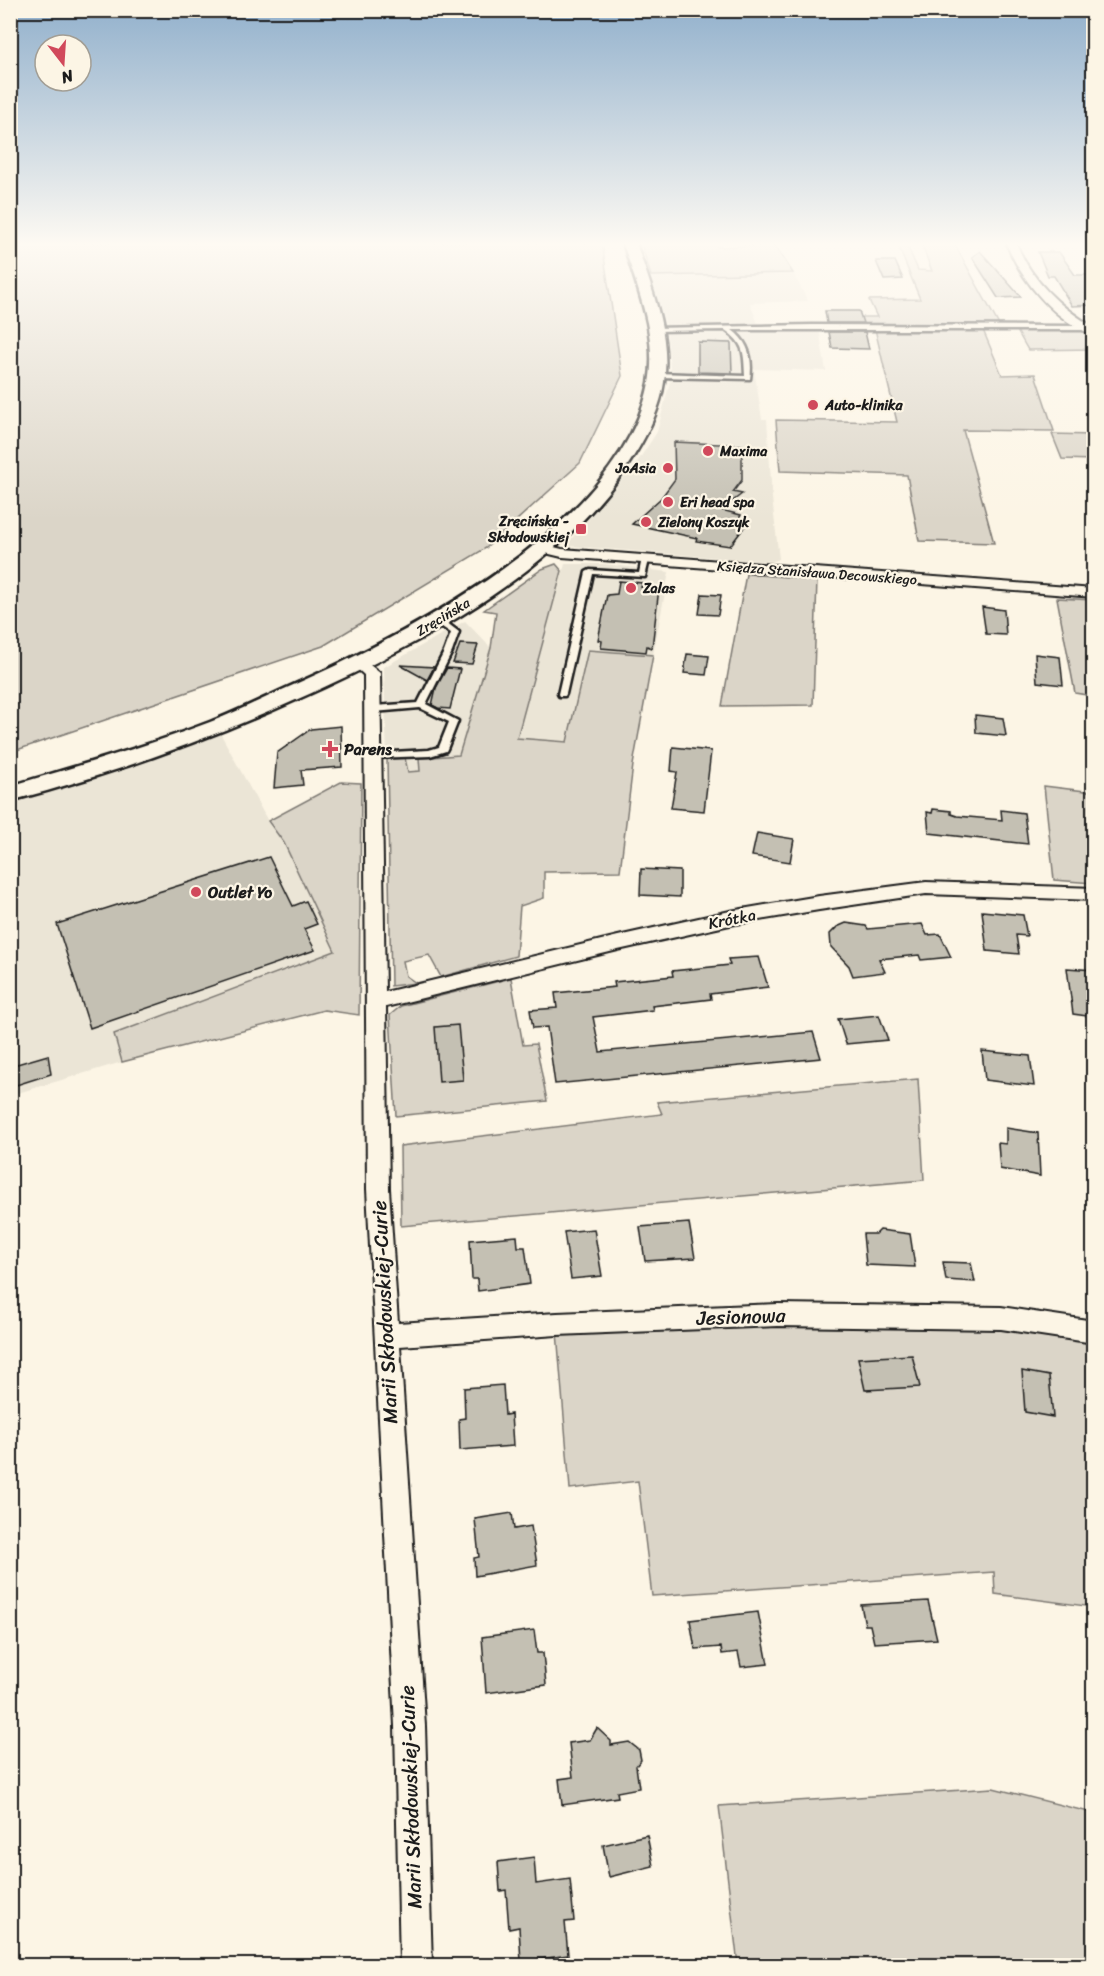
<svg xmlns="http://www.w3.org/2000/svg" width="1104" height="1976" font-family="Sriracha,sans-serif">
	<rect width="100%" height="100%" fill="#fcf5e5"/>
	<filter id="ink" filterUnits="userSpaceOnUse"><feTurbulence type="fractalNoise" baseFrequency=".0167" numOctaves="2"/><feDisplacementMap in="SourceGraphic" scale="12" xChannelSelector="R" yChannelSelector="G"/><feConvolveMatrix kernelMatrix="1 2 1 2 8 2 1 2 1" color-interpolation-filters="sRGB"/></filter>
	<g filter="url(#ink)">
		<!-- built -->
		<g fill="#ebe5d6">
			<polygon points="793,273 808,301 750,303 760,329 819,329 826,371 754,369 762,419 767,419 772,498 779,559 771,562 569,546 568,543 638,461 657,432 671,378 666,326 651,276"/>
			<polygon points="565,564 604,564 669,572 653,655 588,651 567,742 517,738"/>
			<polygon points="465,621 491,648 459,756 420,758 420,771 407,772 405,758 387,759 384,667"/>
			<polygon points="217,727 271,827 284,843 335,951 115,1034 122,1062 11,1095 11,794"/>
		</g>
		<!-- green -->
		<g fill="#dbd5c8" stroke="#7c7872" stroke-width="1.5">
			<polygon points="11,243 602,243 622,376 580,463 486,548 323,646 11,752"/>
			<polygon points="641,243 715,243 717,247 775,245 793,273 651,276"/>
			<polygon points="897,243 906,243 918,270 932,271 921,243 954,243 1000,327 849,326 845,317 877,317 869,300 920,299"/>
			<polygon points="875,329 983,330 1002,375 1035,374 1054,431 963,430 994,543 919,541 907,475 780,471 776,420 897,422"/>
			<polygon points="1016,329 1083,329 1093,335 1093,349 1028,350"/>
			<polygon points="1052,434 1093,435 1093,460 1062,459"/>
			<polygon points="556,564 562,571 517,738 567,742 588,650 653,655 633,765 620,871 544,872 544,898 520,906 516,956 441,977 429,955 403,961 406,976 416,983 391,986 387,759 405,758 408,772 420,771 419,758 459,755 491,648 496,612 484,610 542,569"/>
			<polygon points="746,574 817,579 813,705 722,706"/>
			<polygon points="1057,598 1093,600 1093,696 1075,693"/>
			<polygon points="341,782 361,783 359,1015 324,1010 122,1062 114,1034 335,951 284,843 268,821"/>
			<polygon points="1044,786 1093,792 1093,883 1054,880"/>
			<polygon points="511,978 523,1045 536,1044 547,1101 396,1116 390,1015 401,1006"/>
			<polygon points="918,1079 924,1180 401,1226 400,1146 662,1114 657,1102"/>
			<polygon points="775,1325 1024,1328 1093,1342 1093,1607 995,1594 994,1572 652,1596 638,1481 570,1489 557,1332"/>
			<polygon points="993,1788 1093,1813 1093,1965 738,1965 719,1806"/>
		</g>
		<!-- building -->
		<g fill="#c4c0b3" stroke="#1c1c1c" stroke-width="1.5">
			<polygon points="980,251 1021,297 998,298 972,257"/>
			<polygon points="1038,252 1059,252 1075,275 1094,275 1094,305 1072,306 1054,276 1048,276"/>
			<polygon points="876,261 895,261 903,279 884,280"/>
			<polygon points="825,311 859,311 863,323 827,323"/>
			<polygon points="829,332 865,332 869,349 832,348"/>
			<polygon points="698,342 731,343 732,373 698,372"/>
			<polygon points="674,442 742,445 742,480 733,492 742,494 721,510 741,515 739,519 749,521 730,546 696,541 697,538 632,524 661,498 675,479"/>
			<polygon points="619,581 643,583 641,587 659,588 652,648 647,646 646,652 601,648 602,641 598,640 607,595 617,594"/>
			<polygon points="702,594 721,595 718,615 699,614"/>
			<polygon points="982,607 1004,610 1006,635 986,634"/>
			<polygon points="460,644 478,645 472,664 453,663"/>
			<polygon points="687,654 709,656 706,675 684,673"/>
			<polygon points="1035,654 1060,657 1063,685 1037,682"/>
			<polygon points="400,665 434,667 427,680"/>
			<polygon points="447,668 460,669 450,709 438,708 432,705 436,688"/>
			<polygon points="975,715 1003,718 1006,736 976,733"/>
			<polygon points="341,726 342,767 301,770 303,785 274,788 277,753 311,729"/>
			<polygon points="673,747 711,751 704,811 671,808 677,772 671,771"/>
			<polygon points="933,809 951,811 951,814 957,816 1002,820 1001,810 1024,813 1028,844 929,833 927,812 932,813"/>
			<polygon points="757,833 794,839 790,862 752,856"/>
			<polygon points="269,857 293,906 306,901 317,924 304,929 315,950 90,1028 57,924"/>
			<polygon points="641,869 680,871 680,897 640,895"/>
			<polygon points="982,911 1023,915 1027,936 1016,935 1019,954 987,951"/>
			<polygon points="846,923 866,926 868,929 922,924 927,935 940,934 951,957 921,960 919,955 879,959 885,972 853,976 849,966 831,947 830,934 837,927"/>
			<polygon points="759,957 768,987 710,994 711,999 652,1006 653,1010 593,1017 600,1052 813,1032 821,1058 555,1084 547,1027 533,1028 530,1010 557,1008 555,993 615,987 614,982 673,976 672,971 730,965 728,959"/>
			<polygon points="1067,968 1094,970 1094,1017 1073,1014"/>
			<polygon points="879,1015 888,1040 846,1044 838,1019"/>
			<polygon points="458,1025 463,1080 439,1082 435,1027"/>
			<polygon points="982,1051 1030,1056 1034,1086 985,1080"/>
			<polygon points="48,1055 51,1074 10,1087 10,1066"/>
			<polygon points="1006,1128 1038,1133 1040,1176 1000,1169 998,1143 1006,1144"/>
			<polygon points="689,1223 695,1258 645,1261 640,1227"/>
			<polygon points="594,1229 602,1276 571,1279 564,1232"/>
			<polygon points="880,1230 910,1234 915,1267 866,1265 863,1234 876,1234"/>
			<polygon points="517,1236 518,1247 525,1247 530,1284 478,1291 477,1279 472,1279 470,1240"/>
			<polygon points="943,1262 971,1263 975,1282 946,1280"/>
			<polygon points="912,1355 920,1387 865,1390 858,1358"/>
			<polygon points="1022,1371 1049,1376 1053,1417 1025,1412"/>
			<polygon points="503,1385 505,1415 511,1414 513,1446 460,1450 459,1419 465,1418 464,1388"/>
			<polygon points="512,1513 514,1529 531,1526 537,1565 475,1576 474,1558 479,1557 475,1519"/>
			<polygon points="928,1601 937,1639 874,1643 870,1625 865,1625 861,1605"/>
			<polygon points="758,1612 768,1664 741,1667 738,1652 722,1654 721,1647 695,1649 690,1620"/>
			<polygon points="534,1630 537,1653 543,1653 546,1685 486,1693 482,1637"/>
			<polygon points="597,1728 611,1741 611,1745 629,1742 639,1750 641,1760 636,1766 639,1788 617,1792 618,1797 562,1805 559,1779 573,1777 569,1743 590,1740"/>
			<polygon points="647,1835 653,1866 609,1877 603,1845"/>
			<polygon points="534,1857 536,1884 570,1879 574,1921 565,1922 568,1955 521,1962 519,1927 509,1929 506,1890 500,1891 498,1862"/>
		</g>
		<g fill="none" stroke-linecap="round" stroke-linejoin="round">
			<!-- lane casing -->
			<g stroke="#1c1c1c" stroke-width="5">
				<g id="lane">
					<path d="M812,325L1088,326L1091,328L1088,330H732C749,342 753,360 750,379L657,377L654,375L657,373L745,376C744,353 745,344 725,330L654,331L652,330V328Z"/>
					<polygon points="642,558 649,560 645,577 593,574 566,694 565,696 559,696 558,694 586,572 590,570 639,573"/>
					<polygon points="436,619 442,619 459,632 452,652 426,704 458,721 447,749 446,751 430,756 371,758 371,754 374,753 429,750 439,747 449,722 420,708 374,712 370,709 374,706 418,703 444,652 451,633 436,623"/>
				</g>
			</g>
			<!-- street casing -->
			<g stroke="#1c1c1c" stroke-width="4">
				<g id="street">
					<path d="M1006,243H1016C1032,281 1058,306 1094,327V335C1054,321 1022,281 1006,243Z"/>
					<polygon points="542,544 562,549 1094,589 1094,597 562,557 537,551 535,548"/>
					<polygon points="360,659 365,661 380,673 385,992 618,936 730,911 819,896 926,882 1094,888 1094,900 926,894 819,910 730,925 618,950 386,1007 389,1189 398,1323 557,1313 778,1304 1001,1307 1094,1321 1094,1343 1001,1329 778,1326 557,1335 400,1346 425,1726 432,1966 400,1966 395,1726 367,1189 364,675 352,664"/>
				</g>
			</g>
			<!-- secondary casing -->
			<g stroke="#1c1c1c" stroke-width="5">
				<path id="secondary" d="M623,243H636C651,287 671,334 664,382C660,412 643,443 626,468C550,578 416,646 298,699C205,741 109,775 10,801V786C77,766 145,747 210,722C234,713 258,701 282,690C403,637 621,527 649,383C658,336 637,287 623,243Z"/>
			</g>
			<!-- lane -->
			<use href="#lane" fill="#fcf5e5" fill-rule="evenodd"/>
			<!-- street -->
			<use href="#street" fill="#fcf5e5" fill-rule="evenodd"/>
			<!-- secondary -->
			<use href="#secondary" fill="#fcf5e5" fill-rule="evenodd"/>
		</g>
	</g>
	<!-- sky -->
	<linearGradient id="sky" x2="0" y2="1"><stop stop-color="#91b0cc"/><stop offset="0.47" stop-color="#fefaf3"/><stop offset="1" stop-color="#fefaf3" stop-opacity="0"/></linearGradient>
	<rect width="1104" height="520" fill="url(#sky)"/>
	<!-- markers -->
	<g fill="#d1495b" stroke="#fcf5e5" stroke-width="2">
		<circle cx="813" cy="405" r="6"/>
		<circle cx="708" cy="451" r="6"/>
		<circle cx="668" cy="468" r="6"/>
		<circle cx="668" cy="502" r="6"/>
		<circle cx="646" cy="522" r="6"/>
		<rect x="575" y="523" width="12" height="12" rx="3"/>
		<circle cx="631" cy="588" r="6"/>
		<path d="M327 740h6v6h6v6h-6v6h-6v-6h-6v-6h6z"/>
		<circle cx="196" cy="892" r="6"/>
	</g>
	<g text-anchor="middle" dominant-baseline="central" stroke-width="4.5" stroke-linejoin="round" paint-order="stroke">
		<!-- far-poi labels -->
		<g font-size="14" font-weight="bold" fill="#1c1c1c" stroke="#fcf5e5" text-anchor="start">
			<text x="825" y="405">Auto-klinika</text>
			<text x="720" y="451">Maxima</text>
			<text x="656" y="468" text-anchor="end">JoAsia</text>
			<text x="680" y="502">Eri head spa</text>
			<text x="569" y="521" text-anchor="end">Zręcińska -<tspan x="569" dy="16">Skłodowskiej</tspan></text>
			<text x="658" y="522">Zielony Koszyk</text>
			<text x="643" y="588">Zalas</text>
		</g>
		<!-- far-street labels -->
		<g font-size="14" fill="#1c1c1c" stroke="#fcf5e5">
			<text transform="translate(817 573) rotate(4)">Księdza Stanisława Decowskiego</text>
			<text transform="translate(443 617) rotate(-31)">Zręcińska</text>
		</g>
		<!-- poi labels -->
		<g font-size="16" font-weight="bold" fill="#1c1c1c" stroke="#fcf5e5" text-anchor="start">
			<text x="344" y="749">Parens</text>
			<text x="208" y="892">Outlet Yo</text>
		</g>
		<!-- street labels -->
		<g font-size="16" fill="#1c1c1c" stroke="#fcf5e5">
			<text transform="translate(732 919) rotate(-11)">Krótka</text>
		</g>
		<!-- near-street labels -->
		<g font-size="20" fill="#1c1c1c" stroke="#fcf5e5">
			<text transform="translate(385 1312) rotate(-93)">Marii Skłodowskiej-Curie</text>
			<text transform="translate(741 1317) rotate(-2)">Jesionowa</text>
			<text transform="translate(411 1797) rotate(-92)">Marii Skłodowskiej-Curie</text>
		</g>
	</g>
	<!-- margin -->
	<rect width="1104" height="1976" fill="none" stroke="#fcf5e5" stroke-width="36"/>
	<rect x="18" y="18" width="1068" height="1940" fill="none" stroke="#1c1c1c" stroke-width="2" filter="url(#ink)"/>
	<!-- north arrow -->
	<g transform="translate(63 63) rotate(163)"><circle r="28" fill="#fcf5e5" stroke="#a29e95" stroke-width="1.5"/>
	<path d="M0-4.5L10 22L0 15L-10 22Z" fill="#d1495b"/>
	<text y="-9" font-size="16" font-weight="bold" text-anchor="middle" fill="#1c1c1c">N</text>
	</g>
</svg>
